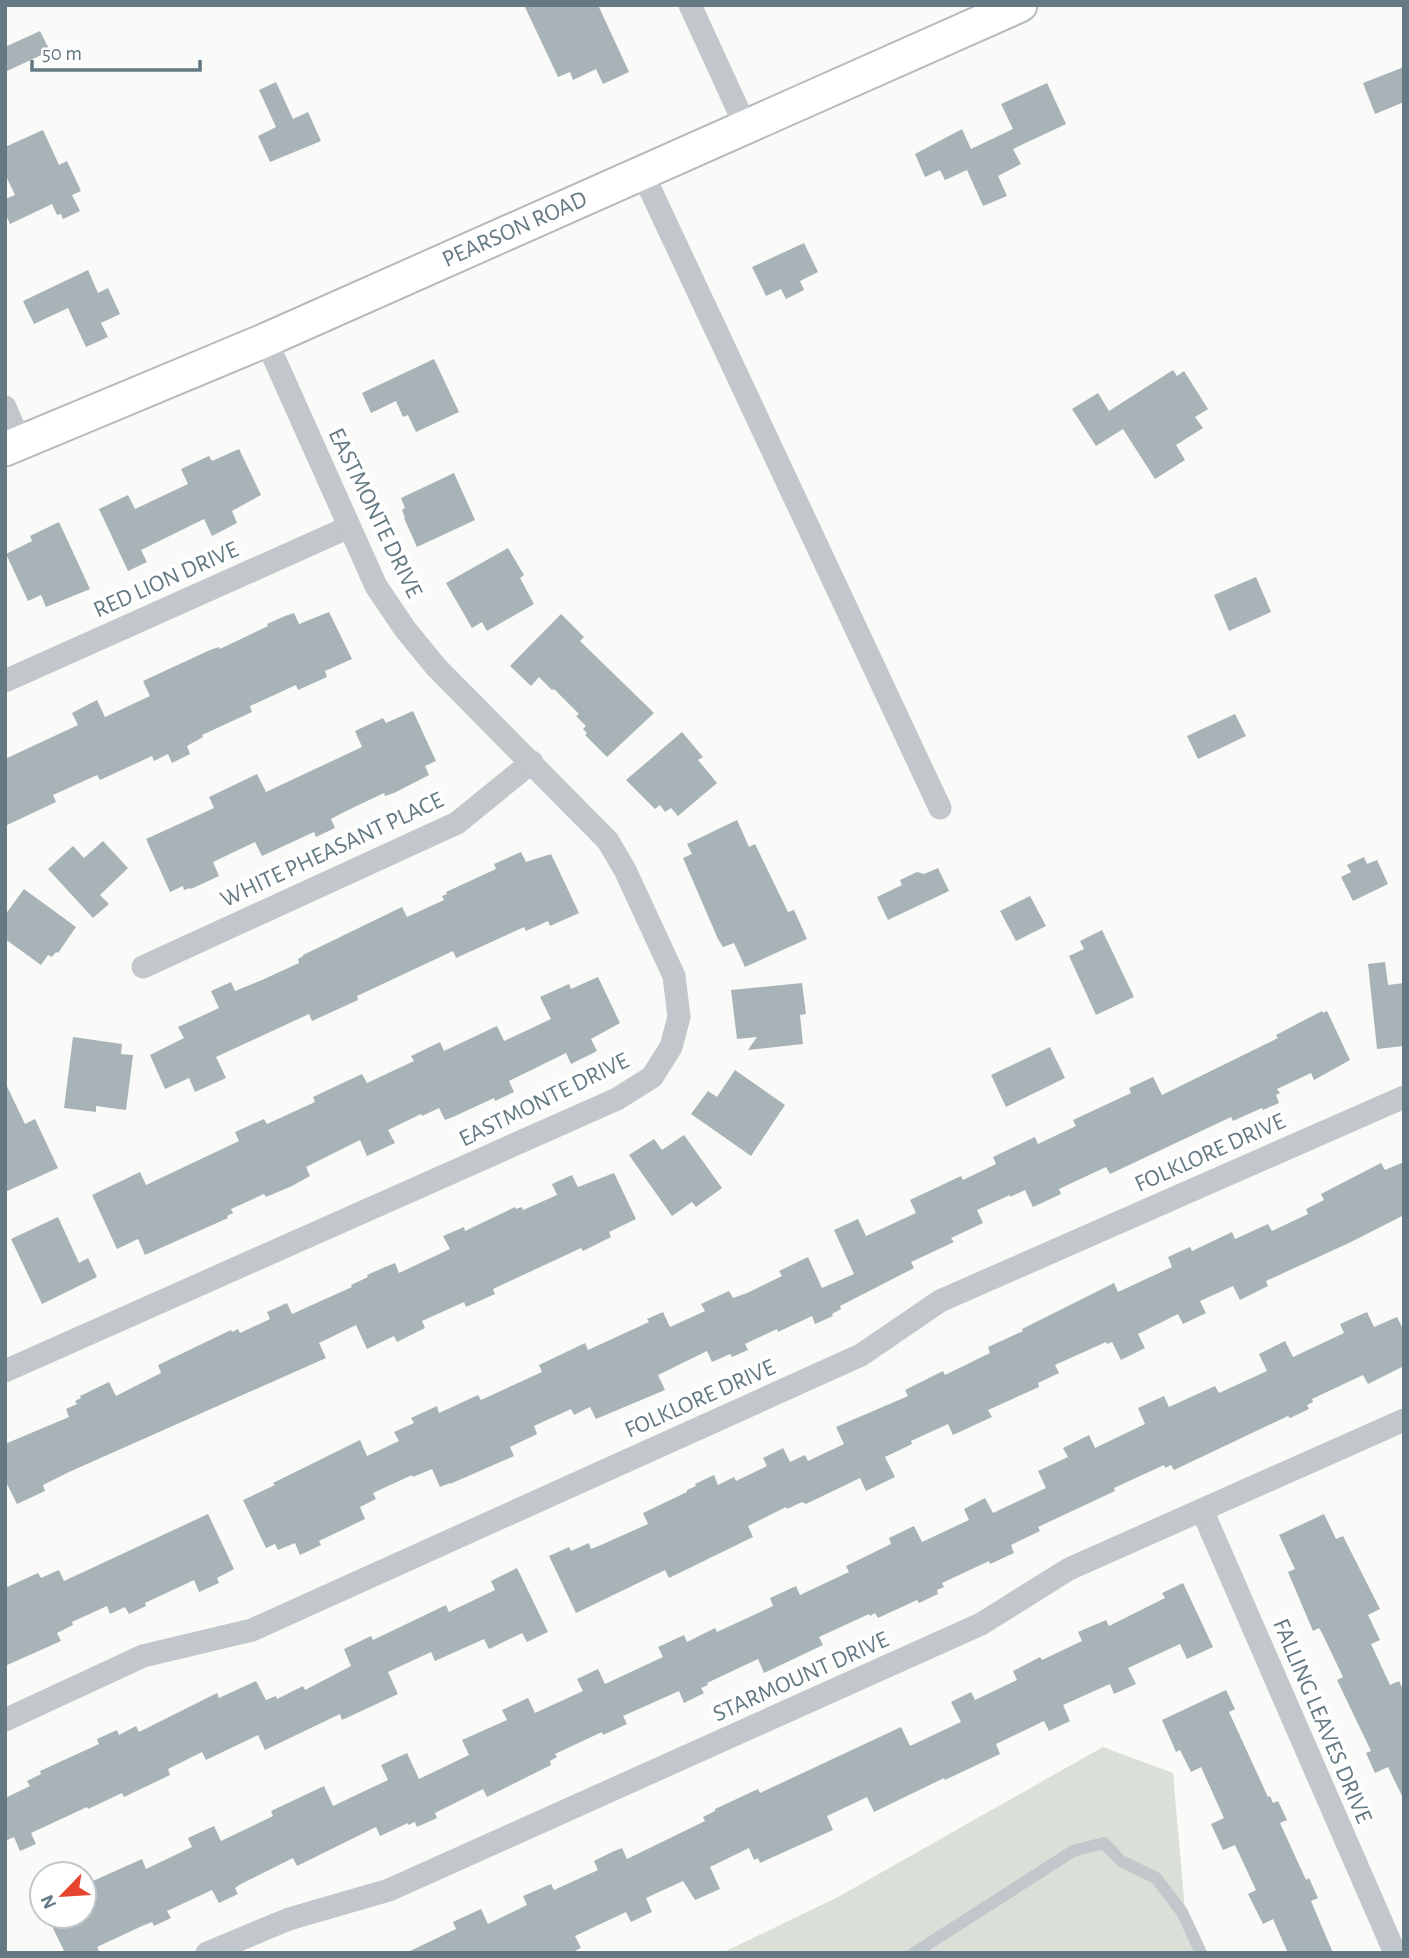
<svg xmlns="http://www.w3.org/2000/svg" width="1409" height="1958" font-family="'Alegreya Sans',sans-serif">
	<rect width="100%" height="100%" fill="#fafaf8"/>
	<!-- green -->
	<polygon fill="#dadfd7" points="1103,1747 1173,1773 1186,1922 1199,1953 722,1953 838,1897"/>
	<!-- building -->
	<g fill="#a7b3b7">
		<polygon points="524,5 598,5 629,72 603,84 596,69 573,80 570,72 558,77"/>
		<polygon points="40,31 50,51 5,72 5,47"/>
		<polygon points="1404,67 1404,102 1375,114 1363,83"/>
		<polygon points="276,82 293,119 308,112 321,141 270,162 258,136 276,127 259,90"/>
		<polygon points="1047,83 1066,124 1013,149 1021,164 998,176 1007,196 983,206 967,170 945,180 940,170 925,177 915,154 962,129 971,149 1013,129 1001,104"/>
		<polygon points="43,130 59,165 67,161 81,191 72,195 80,211 63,219 61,214 57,215 52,204 10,224 5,213 5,199 15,195 5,174 5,147"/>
		<polygon points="804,243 818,272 800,281 804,290 786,299 781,289 766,296 752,267"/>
		<polygon points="88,270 98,293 108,288 120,314 101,323 108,337 86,347 68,308 34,324 23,301"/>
		<polygon points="434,359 459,412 416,432 408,415 403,417 396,401 371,413 362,393"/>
		<polygon points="1173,370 1177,376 1184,371 1208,409 1195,417 1203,428 1176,445 1185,460 1155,479 1123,429 1096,446 1072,409 1098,393 1109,411"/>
		<polygon points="239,449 261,495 232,511 237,523 212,536 204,519 141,550 147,562 128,571 99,509 128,495 135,509 188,484 181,469 209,456 212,461"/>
		<polygon points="454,473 475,520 417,547 404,518 405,518 402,510 405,508 401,498"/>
		<polygon points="59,522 90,589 46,607 41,595 28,601 6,554 32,541 30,536"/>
		<polygon points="508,548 524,575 520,578 534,604 487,631 482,622 472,628 446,583"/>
		<polygon points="1256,577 1271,612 1229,631 1214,595"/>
		<polygon points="329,612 352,659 325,671 327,677 298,690 296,685 250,706 252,712 202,735 203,737 187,746 190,754 172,763 168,754 154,761 152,756 100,780 97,775 53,795 56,802 5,826 5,759 78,725 72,713 97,700 105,717 150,696 143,681 210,650 219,647 220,649 268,626 267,624 285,616 294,613 299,624"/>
		<polygon points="561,614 584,637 580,641 654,713 607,757 585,735 587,733 583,729 586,726 576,716 579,714 554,689 552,690 539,677 531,686 510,666"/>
		<polygon points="413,711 436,761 425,766 429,775 394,793 385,796 384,793 344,812 331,819 335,828 316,837 314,832 262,856 255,842 213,862 219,876 191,889 190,888 184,890 183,886 170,892 146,839 214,808 209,797 257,774 266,792 362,747 355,731 383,718 386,723"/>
		<polygon points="1235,714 1246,736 1198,759 1187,736"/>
		<polygon points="682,732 703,757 698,760 717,783 678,816 671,808 665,812 660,805 655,809 626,780"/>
		<polygon points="737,820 749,847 755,844 788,912 794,910 807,939 745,967 734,943 723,947 718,939 683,858 692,854 687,844"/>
		<polygon points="103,841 128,868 100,895 109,904 93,918 48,869 73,846 84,858"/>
		<polygon points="521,852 526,862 551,854 579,913 550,926 548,921 526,931 524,927 456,958 453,951 357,996 358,1000 312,1021 309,1014 216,1057 226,1078 195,1092 189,1078 165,1089 150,1055 184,1038 178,1027 219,1008 211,991 231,982 235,991 262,980 299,963 298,959 303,956 303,955 402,907 407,917 444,900 442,896 447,894 446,892 496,869 494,864"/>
		<polygon points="1364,857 1367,864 1377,860 1388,884 1353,901 1341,877 1351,872 1347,865"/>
		<polygon points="938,868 949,891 888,920 877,897 902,885 900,880 917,872 924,874"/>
		<polygon points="24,889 76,927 58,953 56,952 52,957 48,955 41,965 5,939 5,915"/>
		<polygon points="1030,896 1046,926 1016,941 1000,911"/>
		<polygon points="1102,930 1134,997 1096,1015 1069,956 1084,949 1080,941"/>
		<polygon points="1385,962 1388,985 1404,983 1404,1046 1377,1049 1368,964"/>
		<polygon points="598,977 620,1023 591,1039 597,1051 571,1064 566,1053 509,1081 514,1092 495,1101 494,1098 453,1117 445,1120 439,1108 422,1116 421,1114 388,1130 395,1143 367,1156 360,1140 306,1167 310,1176 292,1186 266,1197 264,1194 231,1209 233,1213 227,1216 228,1218 145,1255 138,1239 117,1249 92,1195 140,1172 146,1185 239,1141 235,1132 264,1119 267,1124 315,1102 313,1097 362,1074 367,1083 414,1061 411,1056 440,1042 444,1051 497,1026 504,1041 551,1019 540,997 569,984 571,989"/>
		<polygon points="802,983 806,1014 800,1015 803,1044 748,1050 757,1037 737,1039 731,990"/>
		<polygon points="1322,1011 1323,1013 1327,1011 1350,1060 1314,1080 1311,1073 1277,1089 1280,1093 1276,1095 1279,1103 1263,1110 1262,1108 1233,1121 1231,1117 1110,1174 1106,1167 1059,1189 1061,1194 1033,1207 1025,1190 1010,1197 1010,1195 977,1210 983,1223 951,1238 954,1242 911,1262 914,1268 840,1306 841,1309 832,1314 833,1316 815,1324 812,1316 778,1332 777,1329 745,1344 748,1350 732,1357 730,1354 712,1362 707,1351 658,1375 665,1390 596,1419 590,1407 574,1415 571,1409 534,1426 537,1434 510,1447 514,1456 450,1484 450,1483 440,1487 432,1469 413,1477 412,1475 373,1493 376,1499 360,1507 365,1519 319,1541 321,1545 300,1555 295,1543 278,1550 275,1544 266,1548 243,1500 275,1485 273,1483 360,1440 367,1456 399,1441 394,1432 414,1423 411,1418 437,1406 439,1413 478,1395 481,1400 542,1372 539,1365 585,1343 588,1350 649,1322 647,1319 663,1312 670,1327 705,1311 701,1304 729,1291 733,1298 747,1293 782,1276 779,1271 808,1257 822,1288 854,1274 834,1230 858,1219 866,1236 916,1213 910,1200 961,1176 963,1180 996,1164 993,1157 1035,1137 1038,1144 1076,1126 1073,1120 1131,1093 1129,1088 1153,1077 1162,1095 1278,1038 1276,1035"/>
		<polygon points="73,1037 122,1044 121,1054 133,1055 126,1110 96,1106 96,1112 64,1108"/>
		<polygon points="1050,1047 1065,1078 1006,1107 991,1075"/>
		<polygon points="735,1070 785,1105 751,1156 691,1114 708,1091 717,1097"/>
		<polygon points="5,1082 25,1124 35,1119 58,1168 5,1192"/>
		<polygon points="684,1135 722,1188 696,1207 692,1202 672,1216 629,1155 654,1139 662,1150"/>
		<polygon points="1404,1162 1404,1215 1351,1242 1266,1281 1268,1286 1240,1300 1233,1286 1200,1301 1206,1313 1183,1324 1178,1314 1138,1334 1145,1348 1121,1360 1112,1342 1107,1344 1106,1342 1055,1365 1059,1373 1038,1383 1039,1387 988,1410 992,1417 953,1435 948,1424 911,1441 912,1444 885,1457 895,1477 866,1491 860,1478 806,1504 802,1502 787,1509 786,1507 748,1526 753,1537 669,1578 665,1570 576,1613 549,1556 569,1547 571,1551 589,1543 591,1549 601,1545 648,1524 643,1513 687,1492 687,1490 696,1486 695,1484 714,1475 718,1485 734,1477 736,1481 767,1466 763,1458 783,1448 790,1462 805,1455 808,1461 844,1444 836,1427 908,1396 905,1390 943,1371 945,1375 990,1353 988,1347 1023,1331 1022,1329 1114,1283 1118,1292 1172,1267 1168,1257 1190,1247 1192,1251 1232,1232 1235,1239 1268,1224 1272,1231 1308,1214 1306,1209 1324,1200 1321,1194 1381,1163 1385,1170"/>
		<polygon points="614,1173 636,1219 609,1232 611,1237 583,1251 581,1248 493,1289 495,1294 466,1307 464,1302 422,1321 425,1328 397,1342 394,1336 367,1349 356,1325 319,1343 326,1358 69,1472 43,1485 45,1491 17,1504 5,1480 5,1444 69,1417 66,1409 77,1404 75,1401 81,1398 80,1396 109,1382 116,1396 161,1373 158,1365 231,1330 232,1332 238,1329 240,1333 270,1319 267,1312 287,1303 292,1314 352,1287 351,1285 368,1277 367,1275 385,1267 395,1263 399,1273 450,1249 443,1236 464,1227 465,1231 515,1207 516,1209 522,1207 523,1210 557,1195 552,1184 572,1175 578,1187"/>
		<polygon points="58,1217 79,1263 88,1258 97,1277 42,1304 11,1239"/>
		<polygon points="1367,1312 1374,1327 1397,1317 1404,1331 1404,1366 1368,1384 1363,1375 1312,1399 1313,1402 1307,1405 1309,1409 1290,1418 1288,1416 1174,1470 1171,1465 1165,1468 1164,1465 1114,1488 1115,1491 1038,1527 1040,1531 1011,1545 1014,1553 990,1564 989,1561 942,1583 944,1587 937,1590 938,1594 919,1603 917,1600 878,1618 875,1613 870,1616 869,1614 819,1637 823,1645 764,1673 758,1659 707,1683 708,1685 701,1688 704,1693 684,1703 679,1691 623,1716 627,1724 603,1735 602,1732 555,1754 557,1757 550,1761 551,1765 487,1797 483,1789 435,1813 437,1818 417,1827 415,1822 408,1825 408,1823 380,1836 376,1827 297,1866 293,1858 241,1884 235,1888 238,1894 219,1903 212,1890 167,1911 171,1918 154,1926 152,1922 142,1926 97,1947 100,1953 65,1953 47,1916 84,1916 84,1885 142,1859 146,1869 192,1847 188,1838 214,1826 221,1841 273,1816 271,1811 324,1786 333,1806 388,1780 381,1765 407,1753 419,1779 469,1755 462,1740 507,1720 502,1710 528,1698 535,1713 583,1691 577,1679 598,1669 605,1684 663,1657 658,1647 684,1635 687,1642 715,1628 717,1632 773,1606 770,1598 796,1586 800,1595 849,1572 846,1566 891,1544 889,1538 914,1526 922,1542 969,1520 964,1509 985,1498 993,1513 1046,1488 1038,1471 1068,1457 1063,1448 1089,1435 1095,1448 1145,1424 1138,1408 1164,1396 1169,1407 1215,1386 1219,1393 1267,1371 1259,1354 1285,1341 1293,1357 1344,1333 1340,1324"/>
		<polygon points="208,1514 234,1569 217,1578 219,1583 199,1592 194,1580 145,1603 146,1606 129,1614 125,1607 110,1614 107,1606 72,1622 73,1625 57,1633 61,1641 5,1666 5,1588 38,1573 41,1578 59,1570 64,1581"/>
		<polygon points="1324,1514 1336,1539 1343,1536 1380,1609 1368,1615 1380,1640 1371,1644 1390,1685 1399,1681 1404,1692 1404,1800 1388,1767 1375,1773 1366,1753 1371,1751 1337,1680 1343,1677 1322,1633 1319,1628 1313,1631 1288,1572 1295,1569 1279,1535"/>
		<polygon points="517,1568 548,1632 527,1642 522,1633 489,1649 484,1639 435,1661 431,1652 388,1672 398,1694 342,1720 340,1714 265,1750 258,1735 206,1760 202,1752 168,1769 170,1775 124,1797 122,1793 88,1809 87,1807 31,1833 36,1844 20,1851 14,1837 5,1841 5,1798 30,1786 27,1781 41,1774 40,1771 99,1744 97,1739 117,1730 119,1735 136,1726 139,1732 217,1693 219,1698 256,1681 266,1700 276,1696 277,1699 303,1686 305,1690 351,1666 344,1649 371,1636 373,1640 446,1605 449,1612 495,1590 491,1581"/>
		<polygon points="1183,1583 1213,1647 1187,1659 1180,1644 1128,1668 1136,1684 1114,1694 1110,1684 1063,1705 1070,1721 1049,1731 1044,1721 996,1744 1000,1754 945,1780 944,1778 874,1812 867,1797 827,1816 833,1830 760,1863 758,1858 754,1860 749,1848 710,1867 720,1889 695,1900 683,1881 646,1898 652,1912 631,1922 626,1912 575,1936 581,1948 571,1953 406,1953 456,1929 453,1922 481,1909 488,1924 527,1905 523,1896 551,1884 554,1890 598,1870 594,1861 612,1852 622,1848 627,1859 705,1821 703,1817 715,1811 715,1809 758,1789 760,1793 901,1727 910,1746 961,1722 951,1702 971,1692 975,1700 1017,1680 1013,1671 1040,1657 1042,1660 1082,1641 1078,1632 1106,1620 1109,1626 1165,1598 1162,1593"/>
		<polygon points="1226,1690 1235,1709 1229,1712 1268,1797 1270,1796 1273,1803 1278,1801 1287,1820 1280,1823 1306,1880 1309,1878 1318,1898 1311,1901 1333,1953 1288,1953 1273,1919 1263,1924 1248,1894 1256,1890 1235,1845 1223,1850 1211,1824 1224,1818 1201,1767 1191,1772 1180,1750 1176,1752 1162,1720"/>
	</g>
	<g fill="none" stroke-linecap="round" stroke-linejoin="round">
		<!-- secondary casing -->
		<g stroke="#b3bbbf" stroke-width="37">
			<g id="secondary">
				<path id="s1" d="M5,449L266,340L1020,5"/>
			</g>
		</g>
		<!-- lane -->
		<polyline stroke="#c1c7ca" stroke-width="12" points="914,1953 1073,1851 1104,1843 1121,1861 1156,1878 1182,1912 1201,1953"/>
		<!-- street -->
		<g stroke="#c1c7ca" stroke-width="23">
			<polyline points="690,5 746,127"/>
			<polyline points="642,172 940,808"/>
			<polyline points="5,407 20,442"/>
			<polyline points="5,681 349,527"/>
			<polyline points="143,967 457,823 532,762"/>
			<polyline points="5,1371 617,1099 652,1077 671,1047 679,1017 674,976 625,870 608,841 436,667 405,629 376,586 266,340"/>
			<polyline points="1202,1510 1395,1953"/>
			<polyline points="5,1720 143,1656 252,1630 861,1355 940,1301 1404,1097"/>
			<polyline points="207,1953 289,1919 389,1890 981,1624 1069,1569 1404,1420"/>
		</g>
		<!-- secondary -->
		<use href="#secondary" stroke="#fff" stroke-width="33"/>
	</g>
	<g text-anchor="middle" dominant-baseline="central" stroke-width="7" stroke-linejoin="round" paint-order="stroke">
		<!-- street labels -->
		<g font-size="24" fill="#647983" stroke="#fff">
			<text stroke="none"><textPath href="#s1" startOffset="555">PEARSON ROAD</textPath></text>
			<text transform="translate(375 513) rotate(64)">EASTMONTE DRIVE</text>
			<text transform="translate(166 580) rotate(-24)">RED LION DRIVE</text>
			<text transform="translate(332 850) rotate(-25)">WHITE PHEASANT PLACE</text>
			<text transform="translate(544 1100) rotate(-26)">EASTMONTE DRIVE</text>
			<text transform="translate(1210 1153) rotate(-24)">FOLKLORE DRIVE</text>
			<text transform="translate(700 1399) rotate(-24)">FOLKLORE DRIVE</text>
			<text transform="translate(801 1677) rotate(-24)">STARMOUNT DRIVE</text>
			<text transform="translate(1322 1721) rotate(67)">FALLING LEAVES DRIVE</text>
		</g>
	</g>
	<!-- border -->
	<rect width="1409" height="1958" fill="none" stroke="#647983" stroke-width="14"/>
	<!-- north arrow -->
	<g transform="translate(63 1895) rotate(245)"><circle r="33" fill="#ffffff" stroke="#c1c9cd" stroke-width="2"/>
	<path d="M0-5L12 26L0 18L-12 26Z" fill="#e6442c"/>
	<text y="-10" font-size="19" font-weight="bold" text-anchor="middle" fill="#647983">N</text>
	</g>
	<!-- scale -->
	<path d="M32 60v10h168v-10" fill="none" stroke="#647983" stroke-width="3.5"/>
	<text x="42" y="60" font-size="21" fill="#647983" stroke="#ffffff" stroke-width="5" paint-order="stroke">50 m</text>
</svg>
